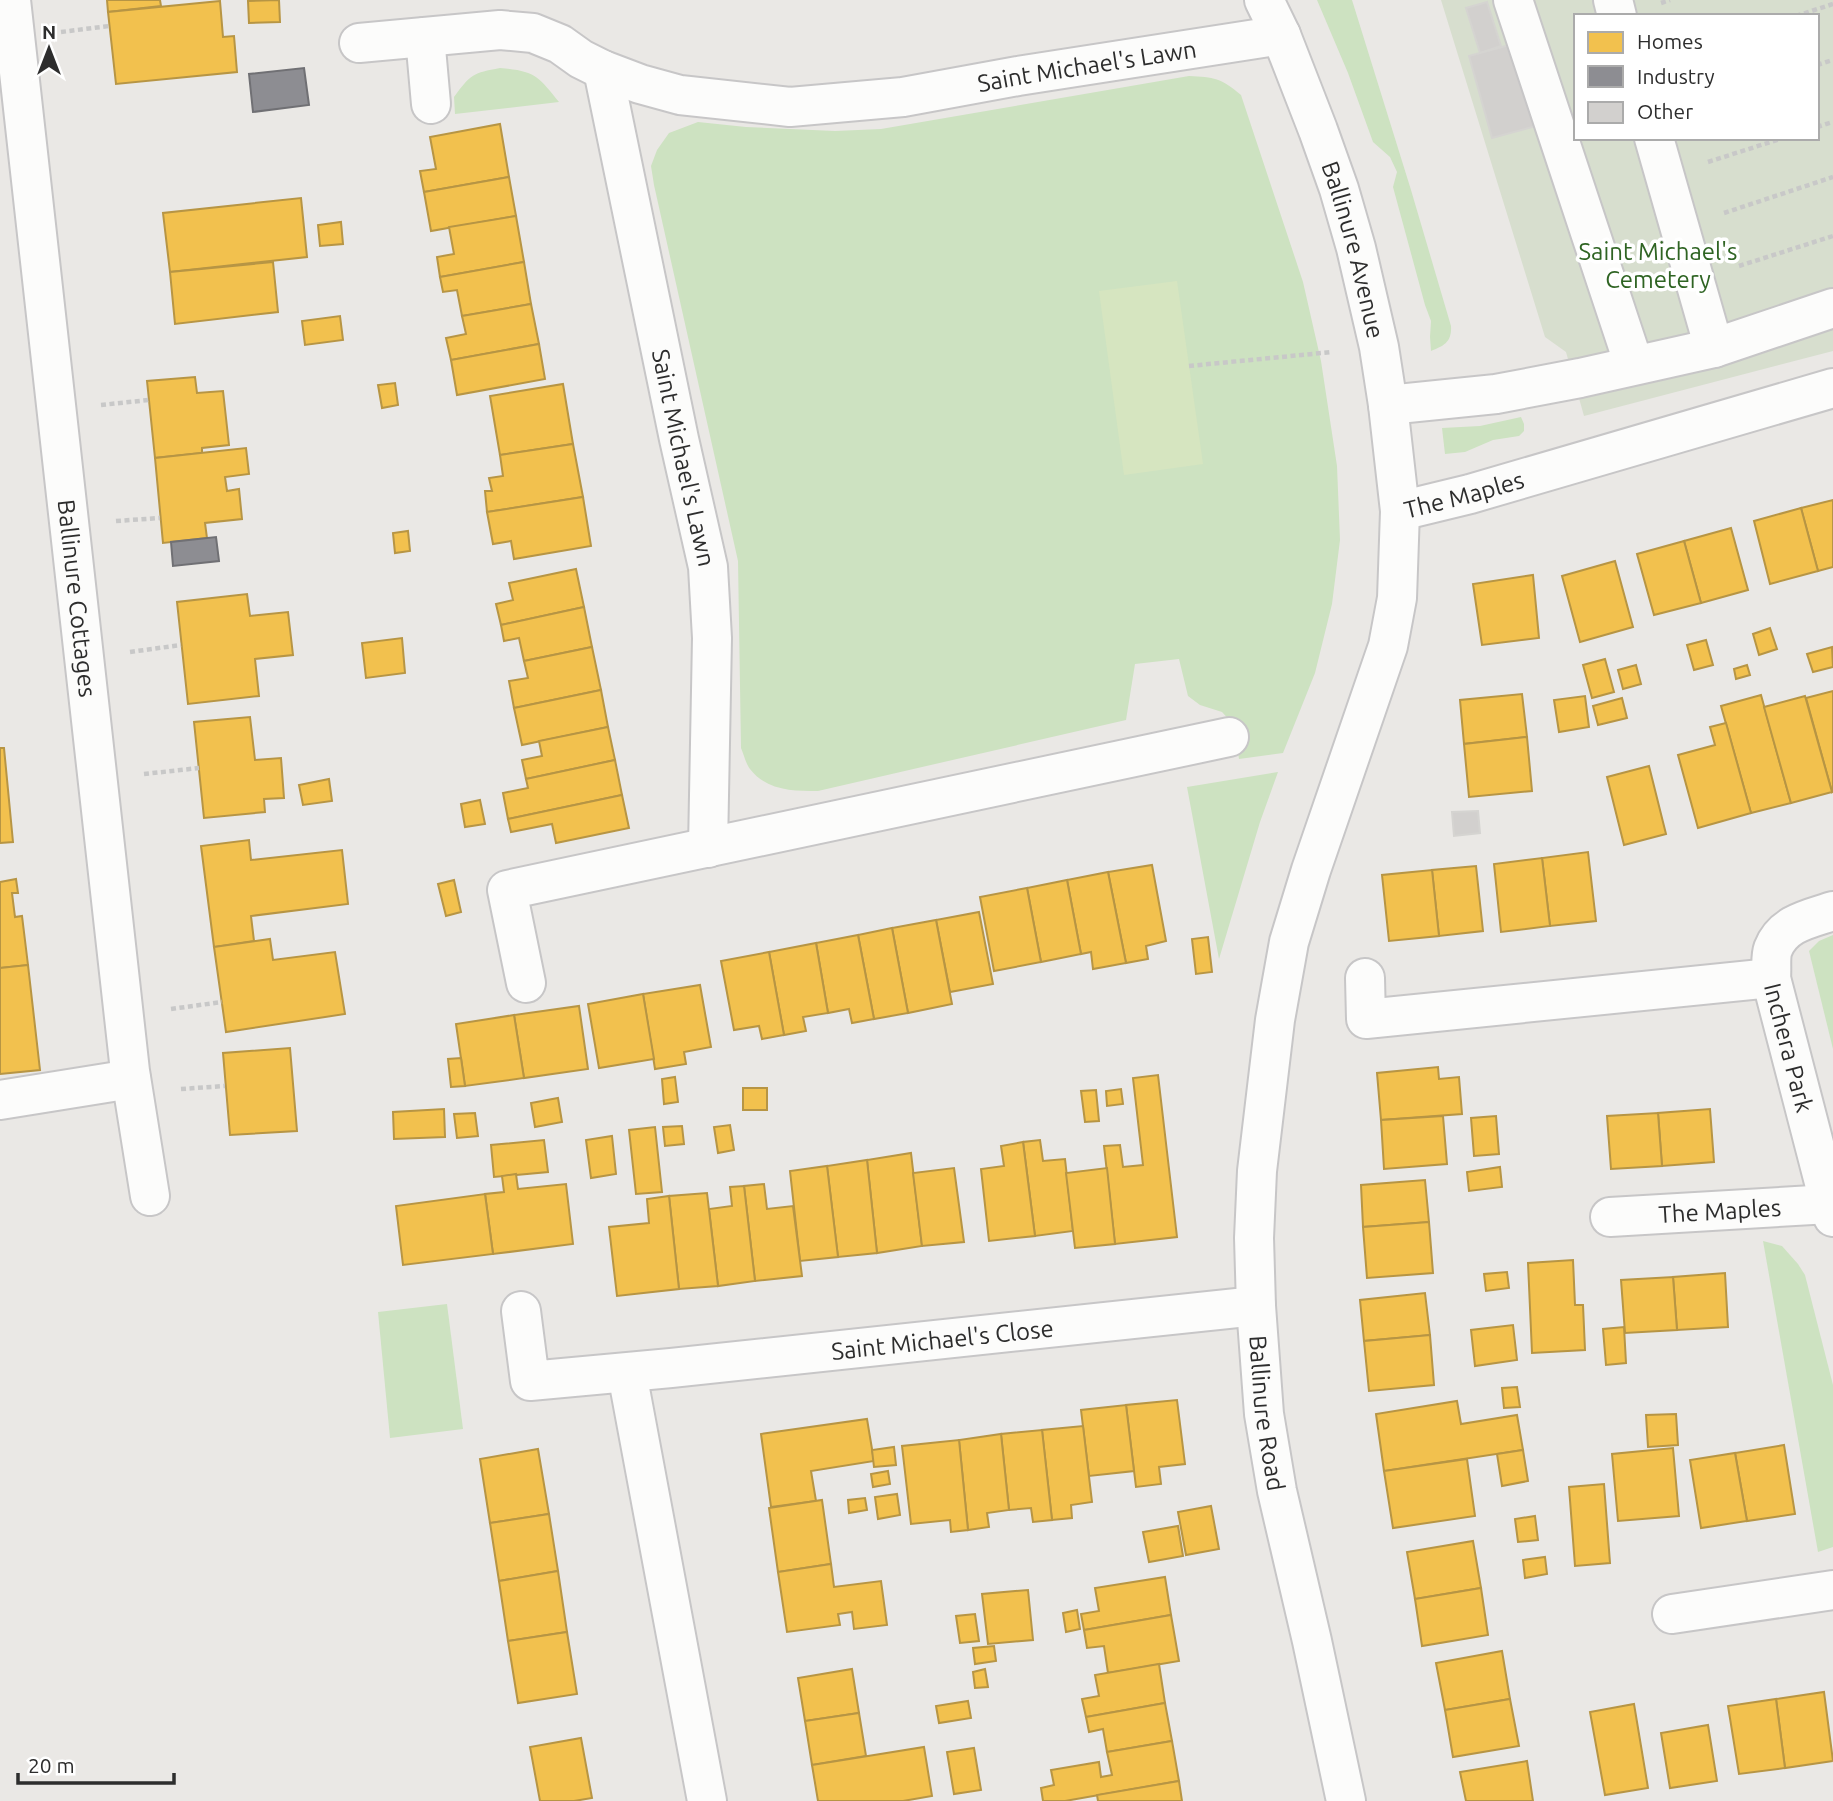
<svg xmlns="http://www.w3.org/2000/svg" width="1833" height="1801" font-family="Ubuntu,sans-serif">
	<rect width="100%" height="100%" fill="#eae8e5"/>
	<!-- green -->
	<g fill="#cde2c1">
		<path d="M1317,0H1352L1411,190L1451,326C1452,342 1444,346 1431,351L1430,337L1431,321L1425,305L1393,187L1397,172L1390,157L1373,142L1348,73Z"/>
		<path d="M500,68C535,71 538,76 559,102L455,114L454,97C471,74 473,73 500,68Z"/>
		<path d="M1189,76C1214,77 1221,78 1241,95L1303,282L1321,361L1337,466L1340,540L1332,604L1315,673L1283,753L1239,759L1234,725L1222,712L1200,705L1188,696L1179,659L1135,664L1126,720L818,791C793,791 767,791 750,769C746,764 744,755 741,748L738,561L654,185L651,166L657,150L669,133L698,122L746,127L835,131L881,129Z"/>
		<polygon points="1521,417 1524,424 1524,431 1519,436 1493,440 1465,452 1445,454 1442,428 1480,426"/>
		<polygon points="1278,772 1260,822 1219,959 1187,787"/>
		<polygon points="1833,935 1833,1049 1809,951 1819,941"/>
		<polygon points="1763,1241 1782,1246 1798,1264 1805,1275 1833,1385 1833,1547 1818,1552"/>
		<polygon points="447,1304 463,1429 390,1438 378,1312"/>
	</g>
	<!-- cemetery -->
	<path fill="#d7dece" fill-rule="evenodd" d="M1441,0H1833V351L1584,416L1566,352L1545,337ZM1576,16H1817V138H1576Z"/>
	<!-- pitch -->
	<polygon fill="#d6e5c0" points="1177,281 1203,464 1124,475 1099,291"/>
	<!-- homes -->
	<g fill="#f2c14e" stroke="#b79544" stroke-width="2">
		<polygon points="107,0 160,0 161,6 108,12"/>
		<polygon points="279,0 280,22 249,23 248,1"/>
		<polygon points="220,1 223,37 234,36 237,72 116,84 108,12"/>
		<polygon points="500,124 509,177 424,192 420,171 436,169 430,137"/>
		<polygon points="509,177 516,216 431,231 424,192"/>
		<polygon points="301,198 307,257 170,272 163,213"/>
		<polygon points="516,216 524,262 440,277 437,257 454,254 449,227"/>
		<polygon points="341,222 343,244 320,246 318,225"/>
		<polygon points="273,262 278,312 175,324 170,272"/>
		<polygon points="524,262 531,304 462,316 457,290 443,292 440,277"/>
		<polygon points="531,304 539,344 451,360 446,338 466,334 462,316"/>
		<polygon points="340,316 343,340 305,345 302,321"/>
		<polygon points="539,344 545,379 457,395 451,360"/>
		<polygon points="195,377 197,393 223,391 229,445 202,448 202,453 155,458 147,381"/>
		<polygon points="395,383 398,405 382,408 378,385"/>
		<polygon points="563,384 573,444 500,455 490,396"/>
		<polygon points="573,444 583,497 487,512 485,491 492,491 489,478 503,476 500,455"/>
		<polygon points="246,448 249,474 225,477 227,491 239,489 242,519 205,523 207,538 163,543 155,458"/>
		<polygon points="583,497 591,546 514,559 511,541 493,544 487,512"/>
		<polygon points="1833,500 1833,567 1818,571 1801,508"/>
		<polygon points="1801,508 1818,571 1770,584 1754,521"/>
		<polygon points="1731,528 1748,590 1701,603 1684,541"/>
		<polygon points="408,531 410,551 395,553 393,533"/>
		<polygon points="1684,541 1701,603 1654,615 1637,554"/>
		<polygon points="1615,561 1633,627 1580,642 1562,576"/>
		<polygon points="576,569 584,607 501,625 496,604 513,600 509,583"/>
		<polygon points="1533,575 1539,638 1482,645 1473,584"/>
		<polygon points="247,594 250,616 288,612 293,655 255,659 259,696 188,704 177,602"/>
		<polygon points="584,607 592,647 524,661 519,638 504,641 501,625"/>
		<polygon points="1770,628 1777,649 1759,655 1753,634"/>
		<polygon points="402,638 405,673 366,678 362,643"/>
		<polygon points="1706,640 1713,665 1694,670 1687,645"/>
		<polygon points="592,647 601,690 514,708 509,681 528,678 524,661"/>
		<polygon points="1832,647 1833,667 1813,672 1807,654"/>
		<polygon points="1605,659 1614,692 1592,698 1583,665"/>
		<polygon points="1636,665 1641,684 1623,689 1618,670"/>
		<polygon points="1747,665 1750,675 1736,679 1734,669"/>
		<polygon points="601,690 608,727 522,745 514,708"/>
		<polygon points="1833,691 1833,791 1832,792 1806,698"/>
		<polygon points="1522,694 1527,737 1464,744 1460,700"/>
		<polygon points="1761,695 1791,803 1751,813 1721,706"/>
		<polygon points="1585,696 1589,727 1559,732 1554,700"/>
		<polygon points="1805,696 1832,792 1791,803 1764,707"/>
		<polygon points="1622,698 1627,718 1598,725 1593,706"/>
		<polygon points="250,717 255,760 281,758 284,798 264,799 265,812 204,818 194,722"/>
		<polygon points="1726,723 1751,813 1698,828 1678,755 1715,745 1710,727"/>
		<polygon points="608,727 615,760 526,779 522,760 542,756 539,741"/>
		<polygon points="1527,737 1532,791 1469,797 1464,744"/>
		<polygon points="0,748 4,748 13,842 0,843"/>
		<polygon points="615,760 622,795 508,819 503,793 528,788 526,779"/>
		<polygon points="1649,766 1666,834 1624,845 1607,777"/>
		<polygon points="329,779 332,801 303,805 299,785"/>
		<polygon points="622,795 629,828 556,843 552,824 511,832 508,819"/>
		<polygon points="480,800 485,824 465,827 461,804"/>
		<polygon points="249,840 251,860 342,850 348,904 251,916 254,941 214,947 201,846"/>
		<polygon points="1588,852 1596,921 1550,926 1542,858"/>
		<polygon points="1542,858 1550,926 1501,932 1494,864"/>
		<polygon points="1152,865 1166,941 1146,946 1148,959 1126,963 1108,872"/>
		<polygon points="1476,866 1483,931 1439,936 1432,870"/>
		<polygon points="1432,870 1439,936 1389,941 1382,875"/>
		<polygon points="1108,872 1126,963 1093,969 1091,952 1081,954 1067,880"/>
		<polygon points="16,879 18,893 12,893 15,917 22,916 28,965 0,968 0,882"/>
		<polygon points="454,880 461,912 446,916 438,884"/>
		<polygon points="1067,880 1081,954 1041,962 1027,888"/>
		<polygon points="1027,888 1041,962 994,971 980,897"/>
		<polygon points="979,912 993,984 950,992 936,920"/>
		<polygon points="936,920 952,1004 908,1013 892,928"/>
		<polygon points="892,928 908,1013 874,1019 858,935"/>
		<polygon points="858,935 874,1019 852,1023 849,1009 828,1013 816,943"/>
		<polygon points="1208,937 1212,972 1196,974 1192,939"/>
		<polygon points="270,939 273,960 335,952 345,1014 226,1032 214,947"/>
		<polygon points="816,943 828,1013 803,1017 806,1031 784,1035 769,952"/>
		<polygon points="769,952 784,1035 762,1039 759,1026 734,1030 721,961"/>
		<polygon points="28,965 40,1070 0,1074 0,968"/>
		<polygon points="700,985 711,1047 684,1052 686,1064 655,1069 643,994"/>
		<polygon points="643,994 654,1059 599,1068 588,1004"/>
		<polygon points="579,1006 588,1069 524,1078 514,1015"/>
		<polygon points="514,1015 524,1078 465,1086 456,1024"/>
		<polygon points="290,1048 297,1131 230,1135 223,1053"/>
		<polygon points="461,1058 465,1086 451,1087 448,1059"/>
		<polygon points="1438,1067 1439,1079 1459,1077 1462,1114 1381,1120 1377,1073"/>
		<polygon points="1158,1075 1177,1237 1115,1244 1104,1146 1120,1145 1123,1167 1143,1165 1133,1078"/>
		<polygon points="675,1077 678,1102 664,1104 662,1079"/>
		<rect x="743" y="1088" width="24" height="22"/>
		<polygon points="1121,1089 1123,1104 1107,1106 1106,1091"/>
		<polygon points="1096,1090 1099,1121 1085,1122 1081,1091"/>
		<polygon points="558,1098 562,1122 535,1127 531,1103"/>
		<polygon points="444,1109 445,1137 394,1139 393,1112"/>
		<polygon points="1710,1109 1714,1162 1662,1166 1658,1113"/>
		<polygon points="475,1113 478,1136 457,1138 454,1114"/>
		<polygon points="1658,1113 1662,1166 1611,1169 1607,1116"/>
		<polygon points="1443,1116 1447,1164 1384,1169 1381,1120"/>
		<polygon points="1496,1116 1499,1154 1474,1156 1471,1118"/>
		<polygon points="730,1125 734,1150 718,1153 714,1127"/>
		<polygon points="682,1126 684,1144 665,1146 663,1127"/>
		<polygon points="655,1127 662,1192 636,1194 629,1130"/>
		<polygon points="612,1136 616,1174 591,1178 586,1140"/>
		<polygon points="544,1140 548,1172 494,1177 491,1145"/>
		<polygon points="1040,1140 1043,1161 1065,1159 1073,1231 1035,1236 1023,1142"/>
		<polygon points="1023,1142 1035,1236 989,1241 981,1169 1004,1166 1001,1146"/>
		<polygon points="911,1153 922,1246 877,1253 867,1160"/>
		<polygon points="867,1160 877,1253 838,1257 827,1166"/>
		<polygon points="827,1166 838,1257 800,1261 790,1171"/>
		<polygon points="1500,1167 1502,1187 1469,1191 1467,1172"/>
		<polygon points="954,1168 964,1242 922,1246 913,1173"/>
		<polygon points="1107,1168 1115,1244 1075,1248 1066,1173"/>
		<polygon points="516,1174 518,1189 566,1184 573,1244 493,1254 485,1194 504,1192 502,1176"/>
		<polygon points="1425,1180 1429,1222 1363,1227 1361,1185"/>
		<polygon points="764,1184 767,1209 793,1206 802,1276 755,1281 744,1186"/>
		<polygon points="744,1186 755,1281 718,1286 709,1209 732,1206 730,1187"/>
		<polygon points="707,1193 718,1286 679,1289 669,1196"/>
		<polygon points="485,1194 493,1254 403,1265 396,1206"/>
		<polygon points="669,1196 679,1289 617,1296 609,1227 649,1223 647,1199"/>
		<polygon points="1429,1222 1433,1273 1367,1278 1363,1227"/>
		<polygon points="1573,1260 1575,1305 1583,1305 1585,1350 1532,1353 1528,1263"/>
		<polygon points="1507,1272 1509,1288 1486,1291 1484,1274"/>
		<polygon points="1725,1273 1728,1327 1677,1330 1673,1277"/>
		<polygon points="1673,1277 1677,1330 1625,1333 1621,1280"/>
		<polygon points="1425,1293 1430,1335 1364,1341 1360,1300"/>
		<polygon points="1513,1325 1517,1360 1475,1366 1471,1330"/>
		<polygon points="1624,1327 1626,1363 1606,1365 1603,1329"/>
		<polygon points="1430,1335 1434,1385 1369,1391 1364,1341"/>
		<polygon points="1517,1387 1520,1407 1504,1408 1502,1388"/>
		<polygon points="1177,1400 1185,1464 1159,1467 1161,1484 1136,1487 1126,1405"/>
		<polygon points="1457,1401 1461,1424 1517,1415 1523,1450 1384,1471 1376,1414"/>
		<polygon points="1126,1405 1134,1471 1089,1476 1081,1410"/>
		<polygon points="1676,1414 1678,1445 1648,1447 1646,1415"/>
		<polygon points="867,1419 874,1461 811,1471 816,1501 771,1507 761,1434"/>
		<polygon points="1083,1426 1092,1502 1071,1505 1072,1518 1052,1520 1042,1430"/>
		<polygon points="1042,1430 1052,1520 1033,1522 1031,1508 1009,1510 1001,1434"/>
		<polygon points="1001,1434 1009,1510 987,1513 989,1527 968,1530 959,1440"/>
		<polygon points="959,1440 968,1530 951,1532 950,1520 911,1524 902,1446"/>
		<polygon points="1784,1445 1795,1514 1747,1521 1735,1453"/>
		<polygon points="894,1447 896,1465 874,1467 872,1450"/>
		<polygon points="1673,1448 1679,1516 1618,1521 1612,1454"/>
		<polygon points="538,1449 549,1514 490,1523 480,1459"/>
		<polygon points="1523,1450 1528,1481 1502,1486 1497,1454"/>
		<polygon points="1735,1453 1747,1521 1701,1528 1690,1460"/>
		<polygon points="1467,1459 1475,1516 1393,1528 1384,1471"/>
		<polygon points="888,1471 890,1484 873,1487 871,1474"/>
		<polygon points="1604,1484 1610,1563 1575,1566 1569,1487"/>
		<polygon points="897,1494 900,1515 878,1519 875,1497"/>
		<polygon points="865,1498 867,1510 849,1513 848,1500"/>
		<polygon points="822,1500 831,1564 778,1572 769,1508"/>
		<polygon points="1211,1506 1219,1549 1186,1555 1178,1512"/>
		<polygon points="549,1514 558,1571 499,1581 490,1523"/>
		<polygon points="1535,1516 1538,1540 1518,1542 1515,1519"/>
		<polygon points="1178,1526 1183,1556 1149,1562 1143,1532"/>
		<polygon points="1473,1541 1481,1588 1415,1599 1407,1552"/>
		<polygon points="1545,1557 1547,1574 1525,1578 1523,1560"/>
		<polygon points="831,1564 834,1587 881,1581 887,1625 854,1629 852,1612 838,1614 840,1625 787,1632 778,1572"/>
		<polygon points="558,1571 567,1632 508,1641 499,1581"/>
		<polygon points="1165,1577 1171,1615 1084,1630 1081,1614 1099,1611 1095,1588"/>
		<polygon points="1481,1588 1488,1635 1422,1646 1415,1599"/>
		<polygon points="1028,1590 1033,1640 988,1644 982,1594"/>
		<polygon points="1077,1610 1080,1629 1066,1632 1063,1613"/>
		<polygon points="975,1614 979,1641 960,1643 956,1616"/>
		<polygon points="1171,1615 1179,1661 1108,1673 1104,1646 1087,1648 1084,1630"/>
		<polygon points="567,1632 577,1694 518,1703 508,1641"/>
		<polygon points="994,1646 996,1661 975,1664 973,1648"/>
		<polygon points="1502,1651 1510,1699 1445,1710 1436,1663"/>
		<polygon points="1159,1664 1165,1703 1086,1717 1082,1699 1099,1696 1095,1675"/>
		<polygon points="852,1669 859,1713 805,1721 798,1678"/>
		<polygon points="985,1669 988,1687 975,1688 973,1672"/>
		<polygon points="1824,1692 1833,1761 1785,1768 1776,1699"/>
		<polygon points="1510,1699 1519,1746 1453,1757 1445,1710"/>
		<polygon points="1776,1699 1785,1768 1739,1774 1728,1706"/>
		<polygon points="968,1701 971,1718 939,1723 936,1706"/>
		<polygon points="1165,1703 1172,1741 1107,1752 1103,1729 1089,1732 1086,1717"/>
		<polygon points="1634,1704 1648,1788 1605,1795 1590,1712"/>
		<polygon points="859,1713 866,1756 812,1765 805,1721"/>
		<polygon points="1708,1725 1717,1781 1670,1788 1661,1733"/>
		<polygon points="581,1738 592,1798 574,1801 540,1801 530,1747"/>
		<polygon points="1172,1741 1179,1781 1065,1801 1043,1801 1041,1788 1054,1785 1051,1770 1099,1762 1101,1777 1112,1775 1107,1752"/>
		<polygon points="924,1747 932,1796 903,1801 818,1801 812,1765"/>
		<polygon points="974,1748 981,1790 954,1794 947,1752"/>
		<polygon points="1527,1761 1533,1801 1466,1801 1460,1772"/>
		<polygon points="1179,1781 1182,1801 1098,1801 1097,1795"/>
	</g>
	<!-- industry -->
	<g fill="#8d8d92" stroke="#707074" stroke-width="2">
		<polygon points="304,68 309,105 253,112 249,74"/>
		<polygon points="216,537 219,561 173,566 171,542"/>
	</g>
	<!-- building -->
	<g fill="#d2d0ce" stroke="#d5d4d1" stroke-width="2">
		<polygon points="1487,2 1501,46 1480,53 1466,8"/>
		<polygon points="1513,44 1536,126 1492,138 1469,56"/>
		<polygon points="1478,811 1480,833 1454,836 1452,812"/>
	</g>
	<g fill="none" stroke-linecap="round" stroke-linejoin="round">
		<!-- minor casing -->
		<g stroke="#c7c6c7" stroke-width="42">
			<g id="minor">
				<path id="s1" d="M11,0L130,1071L150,1196"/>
				<path id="s2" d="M1264,0L1281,35L1318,130L1339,189L1356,248L1379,347L1388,405L1400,511L1397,598L1388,646L1311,870L1289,942L1275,1020L1257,1171L1254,1238L1256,1306L1264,1414L1277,1491L1312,1641L1346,1801"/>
				<polyline points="1513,0 1634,365"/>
				<polyline points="1613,0 1617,16"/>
				<polyline points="425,37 431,104"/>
				<path id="s3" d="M359,43L500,30L533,33L560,44L581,59L603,70L640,84L680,95L790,107L903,97L1018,76L1281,35"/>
				<path id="s4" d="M603,70L679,439L708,567L712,638L708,848"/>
				<polyline points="1654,138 1714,348"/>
				<polyline points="1388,405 1496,394 1580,378 1714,348 1833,308"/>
				<path id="s5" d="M1400,511L1470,494L1833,388"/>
				<path id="s6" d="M1833,911C1809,919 1783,923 1773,949C1770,957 1772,969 1771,978L1833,1217"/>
				<polyline points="1365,978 1366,1019 1771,978"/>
				<polyline points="526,983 507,890 1229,737"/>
				<polyline points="0,1100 131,1079"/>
				<path id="s7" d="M1610,1217L1830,1204"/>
				<path id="s8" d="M521,1311L530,1381L671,1368L1256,1306"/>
				<polyline points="627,1373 707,1801"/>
				<polyline points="1672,1614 1833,1590"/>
			</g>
		</g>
		<!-- path -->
		<g stroke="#c8c8c8" stroke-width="4.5" stroke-dasharray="5 3.5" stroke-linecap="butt">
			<polyline points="1661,3 1670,0"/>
			<polyline points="1796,16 1833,4"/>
			<polyline points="61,32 109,26"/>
			<polyline points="1817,65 1833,60"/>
			<polyline points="1817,127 1833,122"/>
			<polyline points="1708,162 1783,138"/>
			<polyline points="1724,213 1833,177"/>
			<polyline points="1739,266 1833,236"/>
			<polyline points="1189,366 1332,352"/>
			<polyline points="101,405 149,400"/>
			<polyline points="116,521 160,518"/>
			<polyline points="130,652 181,645"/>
			<polyline points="144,774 199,768"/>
			<polyline points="171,1009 222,1002"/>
			<polyline points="181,1089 225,1086"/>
		</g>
		<!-- minor -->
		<use href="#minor" stroke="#fcfcfb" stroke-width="38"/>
	</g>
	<g text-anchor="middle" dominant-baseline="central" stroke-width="7" stroke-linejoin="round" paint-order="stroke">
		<!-- street labels -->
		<g font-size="24" fill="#2d2d2d" stroke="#fff">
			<text stroke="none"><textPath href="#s3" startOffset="746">Saint Michael's Lawn</textPath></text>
			<text stroke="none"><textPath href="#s2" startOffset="266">Ballinure Avenue</textPath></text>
			<text stroke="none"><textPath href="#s4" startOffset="396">Saint Michael's Lawn</textPath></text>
			<text stroke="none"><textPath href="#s5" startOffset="66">The Maples</textPath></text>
			<text stroke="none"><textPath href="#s1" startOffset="602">Ballinure Cottages</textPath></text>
			<text stroke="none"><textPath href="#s6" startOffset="175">Inchera Park</textPath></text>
			<text stroke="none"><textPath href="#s7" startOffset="110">The Maples</textPath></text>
			<text stroke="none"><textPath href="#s8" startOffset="485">Saint Michael's Close</textPath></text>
			<text stroke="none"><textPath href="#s2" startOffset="1454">Ballinure Road</textPath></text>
		</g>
		<!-- park labels -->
		<g font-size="24" fill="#2f6423" stroke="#fff">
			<text x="1658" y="251">Saint Michael's<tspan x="1658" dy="28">Cemetery</tspan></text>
		</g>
	</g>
	<!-- legend -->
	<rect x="1574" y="14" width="245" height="126" fill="#ffffff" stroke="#ababab" stroke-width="2"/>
	<rect x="1588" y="32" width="35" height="21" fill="#f2c14e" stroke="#ababab" stroke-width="2"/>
	<text x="1637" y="49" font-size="21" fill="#2d2d2d">Homes</text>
	<rect x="1588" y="66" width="35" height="21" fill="#8d8d92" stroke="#ababab" stroke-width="2"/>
	<text x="1637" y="84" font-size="21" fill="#2d2d2d">Industry</text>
	<rect x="1588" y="102" width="35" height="21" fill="#d2d0ce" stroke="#ababab" stroke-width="2"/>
	<text x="1637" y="119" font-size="21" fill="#2d2d2d">Other</text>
	<!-- north arrow -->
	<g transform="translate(49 49)" stroke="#ffffff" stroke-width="5" paint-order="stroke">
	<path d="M0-5L12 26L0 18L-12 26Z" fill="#2d2d2d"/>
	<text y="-10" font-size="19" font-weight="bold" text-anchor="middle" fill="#2d2d2d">N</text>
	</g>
	<!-- scale -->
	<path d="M18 1773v10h156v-10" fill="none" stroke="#2d2d2d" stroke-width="3.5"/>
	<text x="28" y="1773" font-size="21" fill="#2d2d2d" stroke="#ffffff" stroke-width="5" paint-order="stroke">20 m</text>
</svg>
